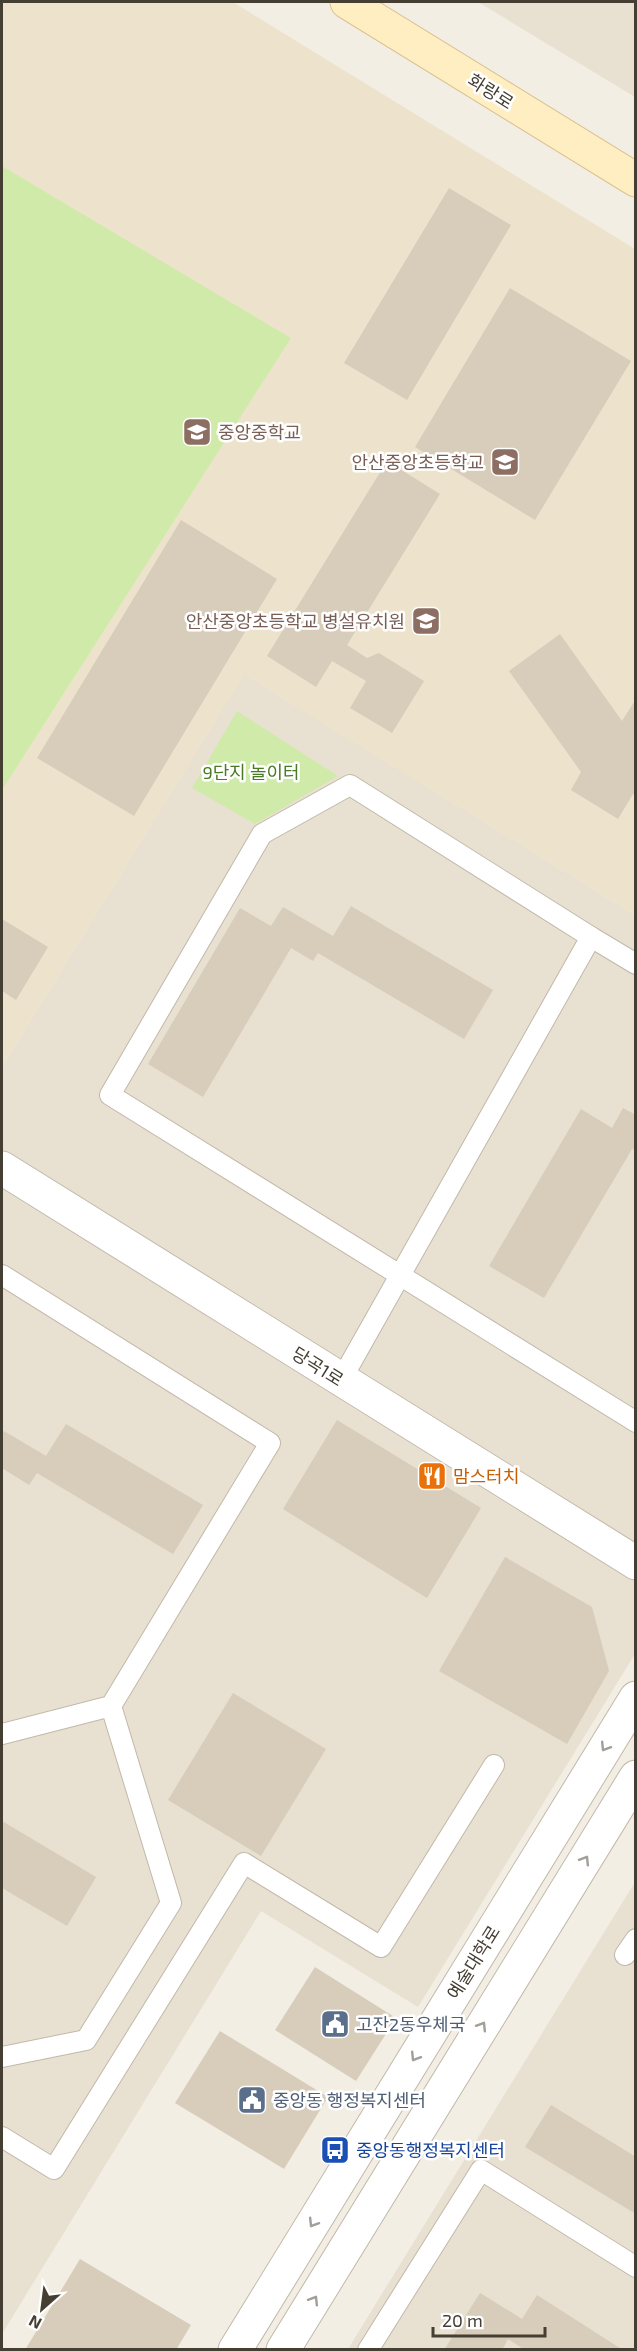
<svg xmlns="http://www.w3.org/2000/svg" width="637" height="2351" font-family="'Exo 2','Noto Sans KR',sans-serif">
	<rect width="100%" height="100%" fill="#f3eee4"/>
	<!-- residential -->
	<g fill="#e8e0d1">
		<polygon points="478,2 635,2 635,97"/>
		<polygon points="244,674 635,915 635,1654 418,2007 261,1911 2,2334 2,1067"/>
		<polygon points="635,1882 635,2349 348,2349"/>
	</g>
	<!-- education -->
	<polygon fill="#ede3cc" points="2,2 233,2 635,249 635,915 244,675 2,1067"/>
	<!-- green -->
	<g fill="#d0eba9">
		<polygon points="2,166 291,338 2,790"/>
		<polygon points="237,711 338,776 255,824 192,788"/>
	</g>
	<!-- building -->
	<g fill="#d8ccbb">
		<polygon points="449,188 511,225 407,400 344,363"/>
		<polygon points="510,288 631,361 535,520 415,447"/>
		<polygon points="387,461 440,494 347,645 367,658 379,653 424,681 392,733 350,708 366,681 332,661 316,687 267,656"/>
		<polygon points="181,520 277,579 134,816 37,758"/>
		<polygon points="560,634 622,721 636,699 636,795 633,794 618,819 571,790 581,772 509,671"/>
		<polygon points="351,906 493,990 464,1039 318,953 313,961 291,948 203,1097 148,1064 240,908 271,926 283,907 333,936"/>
		<polygon points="2,919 48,947 16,1000 2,991"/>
		<polygon points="623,1108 636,1115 636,1151 632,1149 544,1298 489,1266 581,1109 612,1128"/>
		<polygon points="337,1420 481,1508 427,1598 283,1509"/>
		<polygon points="66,1424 203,1505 173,1554 37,1473 29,1485 2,1468 2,1435 4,1431 46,1456"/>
		<polygon points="505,1557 592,1607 609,1671 567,1744 439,1671"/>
		<polygon points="233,1693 326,1749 261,1856 168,1800"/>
		<polygon points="2,1821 96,1877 67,1926 2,1888"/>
		<polygon points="315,1967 396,2018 356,2081 275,2030"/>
		<polygon points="220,2031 328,2097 284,2169 175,2103"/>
		<polygon points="551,2105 636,2157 636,2214 525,2147"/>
		<polygon points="80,2259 191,2325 176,2350 25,2350"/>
		<polygon points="480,2293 522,2319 537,2295 623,2350 525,2350 508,2339 502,2350 444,2350"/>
	</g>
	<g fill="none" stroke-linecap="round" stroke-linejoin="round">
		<!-- service casing -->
		<g stroke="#c2b8a9" stroke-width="22">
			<g id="service">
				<polyline points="591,937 636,964"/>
				<polyline points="2,1275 270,1443 111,1706 2,1734"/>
				<polyline points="341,1380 591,937 350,785 262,834 110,1095 636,1422"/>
				<polyline points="625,1955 636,1939"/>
				<polyline points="2,2057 86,2040 171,1903 111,1706"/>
				<polyline points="2,2137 54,2169 244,1863 381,1947 494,1765"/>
				<polyline points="368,2350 481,2170 636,2267"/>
			</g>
		</g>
		<!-- tertiary casing -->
		<g stroke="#c2b8a9" stroke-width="35">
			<g id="tertiary">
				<polyline points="2,1168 636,1563"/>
				<polyline points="235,2350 636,1698"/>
				<polyline points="283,2350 636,1777"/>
			</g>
		</g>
		<!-- secondary casing -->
		<g stroke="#dac392" stroke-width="35">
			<polyline id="secondary" points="347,2 636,180"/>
		</g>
		<!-- service -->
		<use href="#service" stroke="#fff" stroke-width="20"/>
		<!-- tertiary -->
		<use href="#tertiary" stroke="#fff" stroke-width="33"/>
		<!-- secondary -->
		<use href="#secondary" stroke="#ffeec2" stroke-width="33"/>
	</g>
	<!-- one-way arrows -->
	<defs><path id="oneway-chevron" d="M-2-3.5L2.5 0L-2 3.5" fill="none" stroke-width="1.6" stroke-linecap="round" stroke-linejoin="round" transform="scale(1.5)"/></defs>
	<g stroke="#a29e99">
		<use href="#oneway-chevron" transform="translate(605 1747) rotate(122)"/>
		<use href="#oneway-chevron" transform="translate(585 1860) rotate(-58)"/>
		<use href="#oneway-chevron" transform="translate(482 2026) rotate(-58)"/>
		<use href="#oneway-chevron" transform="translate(415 2057) rotate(122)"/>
		<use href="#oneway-chevron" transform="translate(313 2223) rotate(122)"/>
		<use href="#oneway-chevron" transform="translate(314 2300) rotate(-58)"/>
	</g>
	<!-- icons -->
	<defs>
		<g id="school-square" transform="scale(1.5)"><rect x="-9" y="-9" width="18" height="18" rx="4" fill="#8d6e63" stroke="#fff"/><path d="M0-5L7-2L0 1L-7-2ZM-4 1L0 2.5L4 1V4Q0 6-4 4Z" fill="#fff"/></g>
		<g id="restaurant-square" transform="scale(1.5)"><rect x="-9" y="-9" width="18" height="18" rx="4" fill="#e8710a" stroke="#fff"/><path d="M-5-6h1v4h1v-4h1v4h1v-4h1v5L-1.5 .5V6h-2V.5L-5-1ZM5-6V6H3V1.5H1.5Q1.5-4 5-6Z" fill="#fff"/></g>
		<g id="civic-square" transform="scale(1.5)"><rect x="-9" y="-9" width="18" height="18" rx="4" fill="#5c6f8a" stroke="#fff"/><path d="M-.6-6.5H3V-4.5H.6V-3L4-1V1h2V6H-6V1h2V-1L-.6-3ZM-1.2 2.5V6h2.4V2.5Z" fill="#fff"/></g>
		<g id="bus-square" transform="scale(1.5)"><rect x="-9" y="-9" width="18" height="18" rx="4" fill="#1a4fb4" stroke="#fff"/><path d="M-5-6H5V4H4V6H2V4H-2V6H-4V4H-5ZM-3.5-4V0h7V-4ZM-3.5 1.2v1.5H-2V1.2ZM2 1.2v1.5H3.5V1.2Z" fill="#fff"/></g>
	</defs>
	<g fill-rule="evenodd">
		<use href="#school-square" x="197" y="432"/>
		<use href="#school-square" x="505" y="462"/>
		<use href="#school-square" x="426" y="621"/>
		<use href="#restaurant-square" x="432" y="1476"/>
		<use href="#civic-square" x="335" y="2024"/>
		<use href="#civic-square" x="252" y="2100"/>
		<use href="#bus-square" x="335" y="2150"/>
	</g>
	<g text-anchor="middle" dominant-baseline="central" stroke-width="5" stroke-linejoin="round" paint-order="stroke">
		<!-- street labels -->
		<g font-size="18" fill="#453e33" stroke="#fff">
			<text transform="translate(491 91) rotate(32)">화랑로</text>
			<text transform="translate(318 1366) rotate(32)">당곡1로</text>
			<text transform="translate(473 1962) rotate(-58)">예술대학로</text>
		</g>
		<!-- education labels -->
		<g font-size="18" fill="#785e54" stroke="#fff" text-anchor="end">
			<text x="218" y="432" text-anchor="start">중앙중학교</text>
			<text x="484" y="462">안산중앙초등학교</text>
			<text x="405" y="621">안산중앙초등학교 병설유치원</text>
		</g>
		<!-- park labels -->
		<g font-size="18" fill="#487b23" stroke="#fff">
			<text x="251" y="772">9단지 놀이터</text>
		</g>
		<!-- food labels -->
		<g font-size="18" fill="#c56008" stroke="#fff" text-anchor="start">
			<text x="453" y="1476">맘스터치</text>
		</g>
		<!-- service labels -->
		<g font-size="18" fill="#4e5e75" stroke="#fff" text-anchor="start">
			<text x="356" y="2024">고잔2동우체국</text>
			<text x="273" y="2100">중앙동 행정복지센터</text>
		</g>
		<!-- transit labels -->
		<g font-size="18" fill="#164399" stroke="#fff" text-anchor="start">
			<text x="356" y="2150">중앙동행정복지센터</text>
		</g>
	</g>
	<!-- border -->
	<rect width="637" height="2351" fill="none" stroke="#453e33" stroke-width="6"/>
	<!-- north arrow -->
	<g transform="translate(42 2309) rotate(208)" stroke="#ffffff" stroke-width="4.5" paint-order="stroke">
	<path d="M0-4.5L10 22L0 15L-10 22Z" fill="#453e33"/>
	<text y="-9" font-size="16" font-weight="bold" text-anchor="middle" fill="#453e33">N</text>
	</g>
	<!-- scale -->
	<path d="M433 2327v9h112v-9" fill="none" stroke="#453e33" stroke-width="3"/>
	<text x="442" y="2327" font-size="18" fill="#453e33" stroke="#ffffff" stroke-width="4.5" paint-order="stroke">20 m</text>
</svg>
